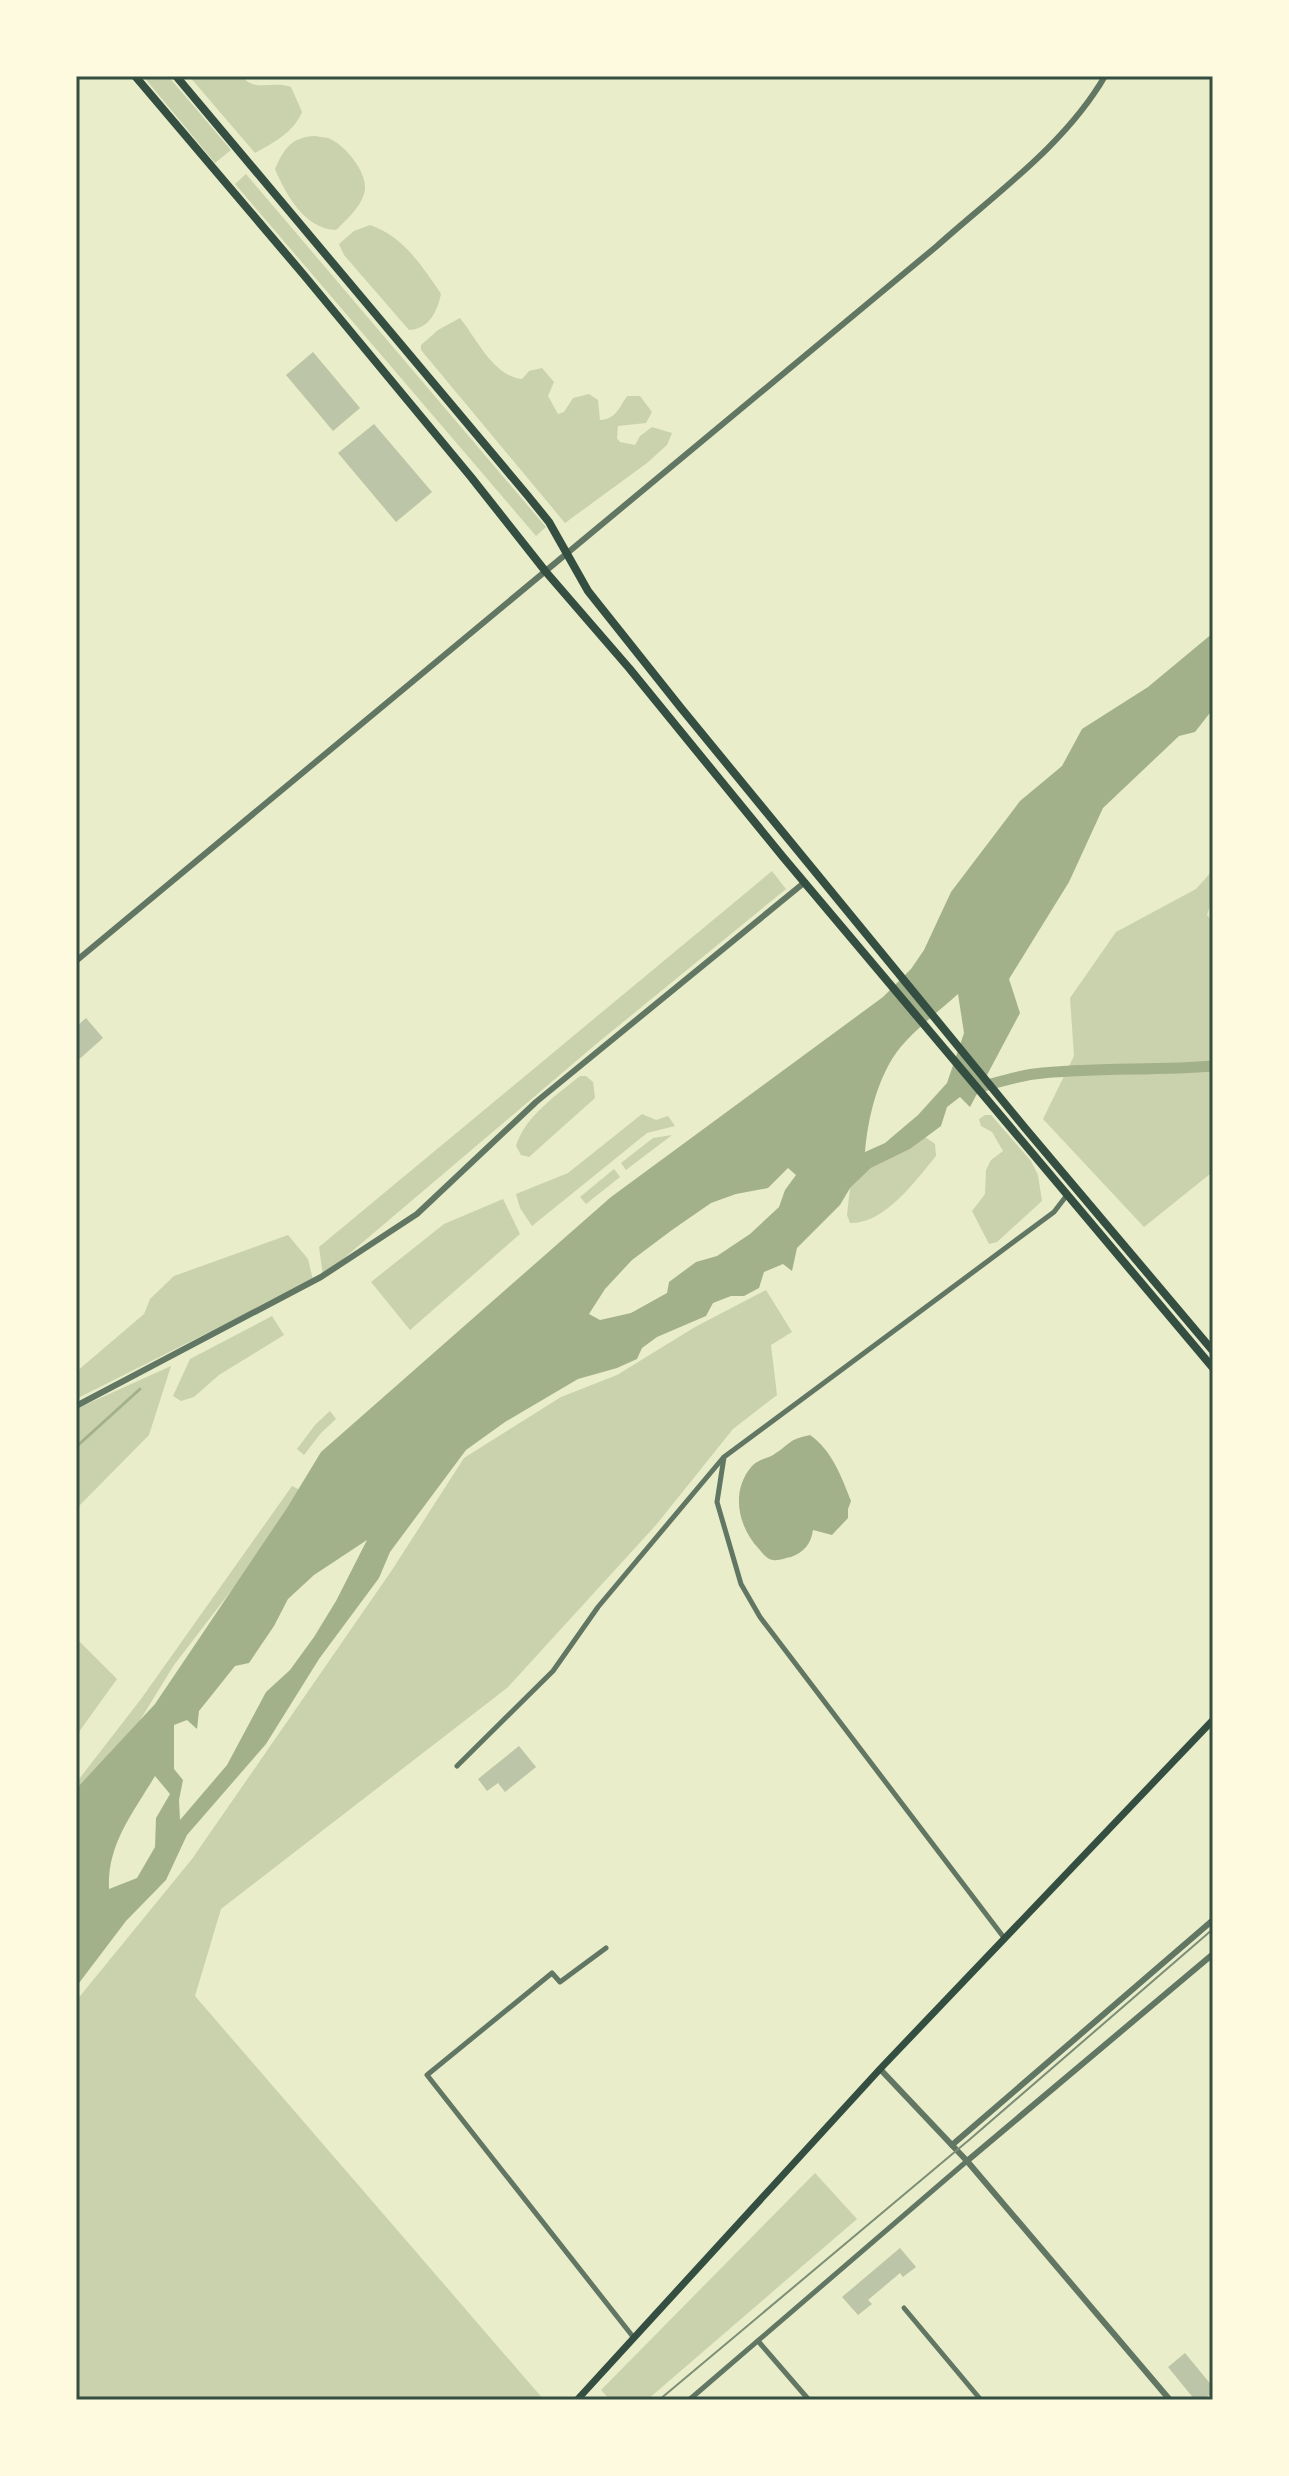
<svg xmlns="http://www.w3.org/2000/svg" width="1289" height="2476" font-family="Roboto,sans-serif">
	<rect width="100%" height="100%" fill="#e9edc9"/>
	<!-- green -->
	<g fill="#cad2ad">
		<polygon points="143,76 168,76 231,150 215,163"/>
		<path d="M189,76H242C254,93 274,80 291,87L302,112C294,132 273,143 255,153Z"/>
		<path d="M315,136C319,137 324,137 328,138C345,144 371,176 364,194C359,209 347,219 336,230C305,229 286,195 275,169C284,148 292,137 315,136Z"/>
		<polygon points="246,174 546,527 536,536 235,184"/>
		<path d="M370,225C403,236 423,267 441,294C437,312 429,329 409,330L344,255L339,244L354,231Z"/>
		<path d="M460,318C477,339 493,376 522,379L529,371L542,368L554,382L548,396L558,414L564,412L573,398L589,394L598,400L600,420C616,419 619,408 627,396H640L652,412L646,423L618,426L617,438L620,442L635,445L640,436L652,427L672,433L667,445L647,463L565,523L421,350V345L438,330Z"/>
		<polygon points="1213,870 1213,897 1207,915 1213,922 1213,1176 1210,1174 1144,1227 1043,1119 1074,1056 1070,998 1116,932 1196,889"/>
		<polygon points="772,871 786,889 595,1045 323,1276 319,1247"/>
		<path d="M580,1076H586L593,1082L595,1098L529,1157L521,1155L516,1146C525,1116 557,1095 580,1076Z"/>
		<polygon points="642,1114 656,1120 668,1116 675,1126 647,1133 532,1226 520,1208 516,1194 568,1173"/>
		<polygon points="985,1115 991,1115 1031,1161 1038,1175 1042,1201 997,1242 989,1244 972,1211 985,1194 986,1170 991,1160 1003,1151 992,1132 981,1126 979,1119"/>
		<polygon points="672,1135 626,1170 621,1163 653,1138"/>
		<path d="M925,1137L935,1144L936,1156C917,1179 884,1225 850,1223L847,1215L850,1188L871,1168L910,1149Z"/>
		<polygon points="614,1169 620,1177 586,1204 580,1197"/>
		<polygon points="503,1199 520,1234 410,1330 371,1282 444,1224"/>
		<polygon points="288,1235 308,1259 313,1280 76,1399 76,1372 144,1314 150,1299 174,1276"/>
		<polygon points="766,1290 792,1332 771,1345 777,1395 733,1429 656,1525 507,1688 221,1909 195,1996 544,2400 76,2400 76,2001 192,1859 392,1570 464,1458 561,1397 617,1375 695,1327"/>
		<polygon points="272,1316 284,1335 219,1375 194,1397 181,1401 173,1396 190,1359"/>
		<polygon points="171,1366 149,1435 76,1509 76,1409"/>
		<polygon points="330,1411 336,1419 321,1433 304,1455 297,1449 315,1425"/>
		<polygon points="292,1486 300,1490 300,1501 174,1665 134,1730 76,1801 76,1783 141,1699"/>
		<polygon points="76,1638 117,1679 76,1736"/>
		<polygon points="815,2173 857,2219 647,2400 610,2400 601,2390"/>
	</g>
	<!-- water -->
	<g fill="#a3b18a" fill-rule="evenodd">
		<path d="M1213,633V709L1195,732L1179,736L1103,808L1069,882L1009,979L1020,1013L970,1107L960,1097L947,1107L941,1126L910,1149L871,1168L850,1188L840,1205L797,1248L792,1271L783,1264L764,1272L759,1288L744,1296H731L713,1303L706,1316L657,1337L642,1348L637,1359L617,1368L578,1379L505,1422L466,1450L390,1552L379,1578L319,1659L266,1744L187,1835L166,1880L126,1921L76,1987V1789L155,1704L287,1508L321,1452L611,1197L883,997L911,969L924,950L951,892L1020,801L1062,766L1082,729L1148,687ZM958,994L964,1033L947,1083L918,1115L885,1143L865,1152C868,1116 879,1069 906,1041C922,1024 941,1009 958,994ZM788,1168L796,1175L785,1190L779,1207L750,1234L717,1256L696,1262L669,1282L667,1293L631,1313L600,1320L589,1314L605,1289L632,1260L672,1230L711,1203L736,1194L768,1188ZM367,1540L336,1601L314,1637L290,1670L266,1692L227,1765L180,1820L179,1800L183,1780L174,1769V1725L187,1720L197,1729L199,1711L235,1666L249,1663L274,1626L288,1599L314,1575ZM155,1776L170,1794L156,1818L155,1847L137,1878L109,1889C107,1844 133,1813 155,1776Z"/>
		<path d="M810,1435C832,1450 842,1478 851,1501L848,1509V1518L832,1535L813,1530C811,1544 804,1552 791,1557C785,1558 779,1561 773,1560C767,1559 763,1554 759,1549C738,1527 730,1491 752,1466C759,1459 766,1459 773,1455C792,1443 787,1440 810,1435Z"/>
	</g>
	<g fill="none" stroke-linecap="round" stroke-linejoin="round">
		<!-- stream -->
		<polyline stroke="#a3b18a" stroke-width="3" points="76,1447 140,1389"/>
		<!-- canal -->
		<path stroke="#a3b18a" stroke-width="11" d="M968,1090C990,1085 1012,1077 1034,1074C1093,1067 1153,1071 1213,1066"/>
	</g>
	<!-- building -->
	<g fill="#bcc5a7">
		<polygon points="313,352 360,408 333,431 286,375"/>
		<polygon points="374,424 432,492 396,522 338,453"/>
		<polygon points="86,1018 103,1038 76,1062 76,1027"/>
		<polygon points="519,1746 536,1767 505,1792 498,1783 487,1791 478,1779"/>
		<polygon points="900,2248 916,2267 903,2277 900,2273 868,2300 872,2304 858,2315 842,2297"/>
		<polygon points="1185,2353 1213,2387 1213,2392 1203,2400 1195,2400 1168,2367"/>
	</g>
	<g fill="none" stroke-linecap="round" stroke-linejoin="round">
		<!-- minor -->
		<g stroke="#617663" stroke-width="5">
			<polyline points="457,1766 553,1671 598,1607 723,1458"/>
			<polyline points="1005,1939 760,1617 741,1584 717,1502 724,1457 1054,1212 1067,1195"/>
			<polyline points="606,1948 560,1982 552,1973 427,2075 634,2338"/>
			<polyline points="904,2308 981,2400"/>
			<polyline points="758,2341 809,2400"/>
			<polyline points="689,2400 967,2161"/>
		</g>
		<!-- tertiary -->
		<g stroke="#617663" stroke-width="6">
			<path d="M76,961L937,246C995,194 1065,145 1105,76"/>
			<polyline points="76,1406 321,1277 417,1214 536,1102 805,882"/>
			<polyline points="880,2069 967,2161 1170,2400"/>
			<polyline points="952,2145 1213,1920"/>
			<polyline points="967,2161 1213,1954"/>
		</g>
		<!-- secondary -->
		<polyline stroke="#344e41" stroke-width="7" points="577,2400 880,2069 1213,1720"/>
		<!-- primary -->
		<g stroke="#344e41" stroke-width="8">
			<polyline points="135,76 303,274 471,477 546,572 629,668 783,857 1213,1368"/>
			<polyline points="176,76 528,496 549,522 588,591 681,708 1025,1128 1213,1351"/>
		</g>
		<!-- tram -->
		<polyline stroke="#7c8e77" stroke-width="2" points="659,2400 969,2140 1213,1929"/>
	</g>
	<!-- border -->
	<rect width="1289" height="2476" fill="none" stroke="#fefae0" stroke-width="156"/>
	<rect x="78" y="78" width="1133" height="2320" fill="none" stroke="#344e41" stroke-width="3"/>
</svg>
